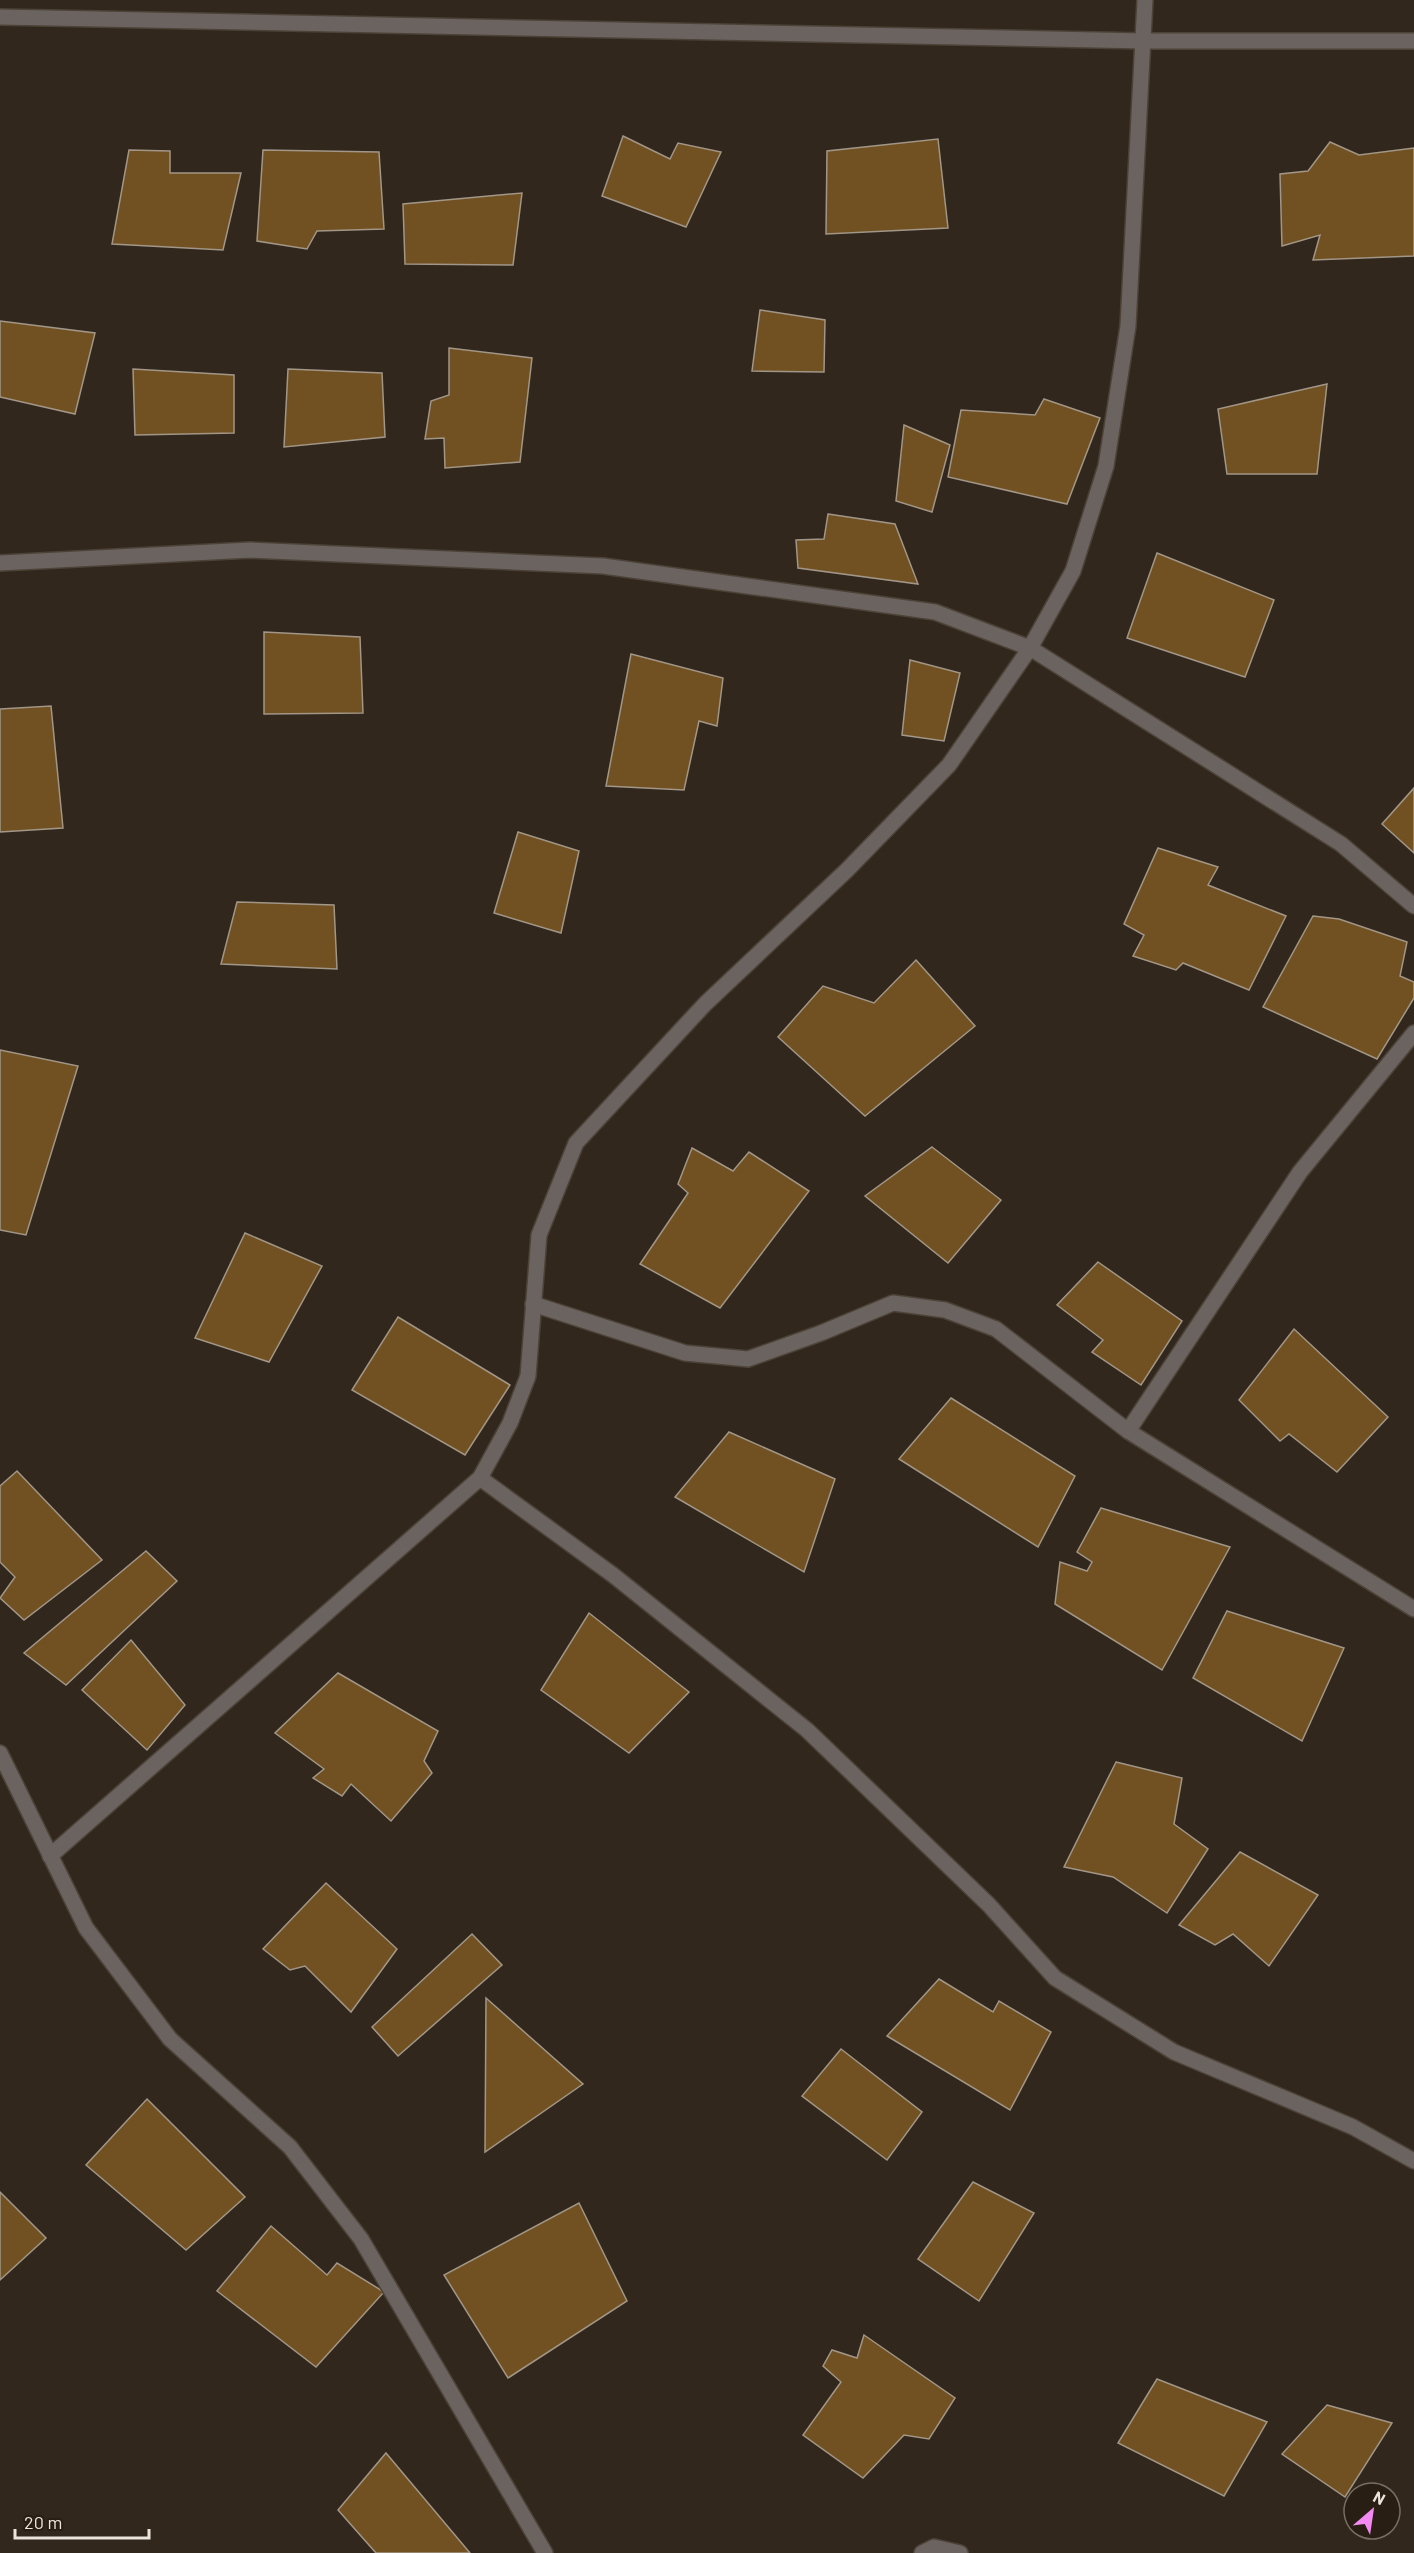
<svg xmlns="http://www.w3.org/2000/svg" width="1414" height="2553" font-family="Barlow,sans-serif">
	<rect width="100%" height="100%" fill="#32271c"/>
	<!-- building -->
	<g fill="#715121" stroke="#a19687" stroke-width="1.5">
		<polygon points="623,136 670,159 678,143 721,152 686,227 602,196"/>
		<polygon points="938,139 948,228 826,234 827,151"/>
		<polygon points="1330,142 1359,155 1414,148 1414,256 1313,260 1320,235 1282,246 1280,174 1308,171"/>
		<polygon points="129,150 170,151 170,173 241,173 223,250 112,244"/>
		<polygon points="263,150 379,152 384,229 317,231 307,249 257,241"/>
		<polygon points="522,193 513,265 405,264 403,204"/>
		<polygon points="760,310 825,320 824,372 752,371"/>
		<polygon points="0,321 95,333 75,414 0,397"/>
		<polygon points="449,348 532,358 520,462 445,468 444,438 425,439 431,401 449,395"/>
		<polygon points="133,369 234,375 234,433 135,435"/>
		<polygon points="288,369 382,373 385,437 284,447"/>
		<polygon points="1327,384 1317,474 1227,474 1218,409"/>
		<polygon points="1044,399 1100,418 1067,504 948,477 961,410 1035,415"/>
		<polygon points="904,425 950,445 932,512 896,501"/>
		<polygon points="828,514 895,524 918,584 798,568 796,540 824,539"/>
		<polygon points="1157,553 1274,600 1245,677 1127,638"/>
		<polygon points="264,632 360,637 363,713 264,714"/>
		<polygon points="631,654 723,678 717,726 699,721 684,790 606,786"/>
		<polygon points="910,660 960,673 944,741 902,735"/>
		<polygon points="51,706 63,828 0,832 0,709"/>
		<polygon points="1414,788 1414,853 1382,824"/>
		<polygon points="518,832 579,851 561,933 494,913"/>
		<polygon points="1158,848 1218,867 1208,885 1286,916 1249,990 1183,963 1176,970 1133,956 1144,935 1124,924"/>
		<polygon points="237,902 334,905 337,969 221,964"/>
		<polygon points="1313,916 1339,919 1407,942 1400,976 1414,982 1414,998 1377,1059 1263,1007"/>
		<polygon points="916,960 975,1026 865,1116 778,1037 823,986 874,1003"/>
		<polygon points="0,1050 78,1066 26,1235 0,1230"/>
		<polygon points="932,1147 1001,1200 948,1263 865,1196"/>
		<polygon points="692,1148 733,1171 749,1152 809,1191 720,1308 640,1264 688,1193 678,1184"/>
		<polygon points="245,1233 322,1266 269,1362 195,1338"/>
		<polygon points="1098,1262 1182,1321 1141,1385 1092,1352 1103,1340 1057,1305"/>
		<polygon points="398,1317 510,1385 465,1455 352,1390"/>
		<polygon points="1294,1329 1388,1417 1337,1472 1289,1434 1280,1441 1239,1400"/>
		<polygon points="951,1398 1075,1476 1038,1547 899,1459"/>
		<polygon points="729,1432 835,1479 804,1572 675,1497"/>
		<polygon points="17,1471 102,1560 24,1620 0,1598 15,1577 0,1562 0,1486"/>
		<polygon points="1101,1508 1230,1547 1162,1670 1055,1604 1060,1562 1087,1571 1092,1562 1077,1552"/>
		<polygon points="146,1551 177,1581 66,1685 24,1653"/>
		<polygon points="1227,1611 1344,1648 1302,1741 1193,1678"/>
		<polygon points="589,1613 689,1692 629,1753 541,1690"/>
		<polygon points="131,1640 185,1705 147,1750 82,1690"/>
		<polygon points="338,1673 438,1731 424,1761 432,1773 391,1821 351,1784 342,1796 313,1778 324,1769 275,1733"/>
		<polygon points="1116,1762 1182,1778 1174,1824 1208,1849 1167,1913 1113,1877 1064,1867"/>
		<polygon points="1240,1852 1318,1895 1269,1966 1233,1934 1215,1945 1179,1925"/>
		<polygon points="326,1883 397,1949 351,2012 305,1966 290,1970 263,1949"/>
		<polygon points="472,1934 502,1965 398,2056 372,2027"/>
		<polygon points="939,1979 993,2012 999,2001 1051,2032 1010,2110 887,2036"/>
		<polygon points="486,1998 583,2084 485,2152"/>
		<polygon points="841,2049 922,2112 887,2160 802,2096"/>
		<polygon points="147,2099 245,2197 186,2250 86,2165"/>
		<polygon points="973,2182 1034,2213 979,2301 918,2259"/>
		<polygon points="0,2192 46,2238 0,2280"/>
		<polygon points="579,2203 627,2301 508,2378 444,2275"/>
		<polygon points="271,2226 327,2275 337,2263 384,2292 316,2367 217,2291"/>
		<polygon points="864,2335 955,2398 929,2439 904,2435 863,2478 803,2435 841,2382 823,2366 832,2350 857,2358"/>
		<polygon points="1157,2379 1267,2422 1224,2496 1118,2443"/>
		<polygon points="1327,2405 1392,2423 1345,2497 1282,2454"/>
		<polygon points="386,2453 470,2553 376,2553 338,2510"/>
	</g>
	<g fill="none" stroke-linecap="round" stroke-linejoin="round">
		<!-- minor casing -->
		<g stroke="#4c4237" stroke-width="18">
			<g id="minor">
				<polyline points="0,17 1144,41 1414,41"/>
				<polyline points="0,563 250,550 603,566 935,612 1030,648 1341,844 1414,906"/>
				<polyline points="533,1304 685,1353 748,1359 821,1333 893,1303 945,1310 996,1329 1128,1431 1414,1609"/>
				<polyline points="1128,1431 1300,1172 1414,1033"/>
				<polyline points="480,1478 613,1575 807,1730 989,1905 1055,1978 1174,2052 1353,2127 1414,2161"/>
				<polyline points="0,1753 86,1928 170,2039 290,2147 361,2239 545,2553"/>
				<polyline points="50,1856 480,1478 510,1423 528,1376 539,1235 576,1143 705,1004 847,870 949,765 1030,648 1073,571 1106,466 1128,326 1145,0"/>
				<polyline points="922,2553 934,2547 960,2553"/>
			</g>
		</g>
		<!-- minor -->
		<use href="#minor" stroke="#6a635f" stroke-width="15"/>
	</g>
	<!-- north arrow -->
	<g transform="translate(1372 2511) rotate(29)"><circle r="28" fill="#281e13" stroke="#766e64" stroke-width="1.5"/>
	<path d="M0-4.5L10 22L0 15L-10 22Z" fill="#f28af2"/>
	<text y="-9" font-size="16" font-weight="bold" text-anchor="middle" fill="#ece5de">N</text>
	</g>
	<!-- scale -->
	<path d="M15 2529v9h134v-9" fill="none" stroke="#ece5de" stroke-width="3"/>
	<text x="24" y="2529" font-size="18" fill="#ece5de" stroke="#281e13" stroke-width="4.5" paint-order="stroke">20 m</text>
</svg>
